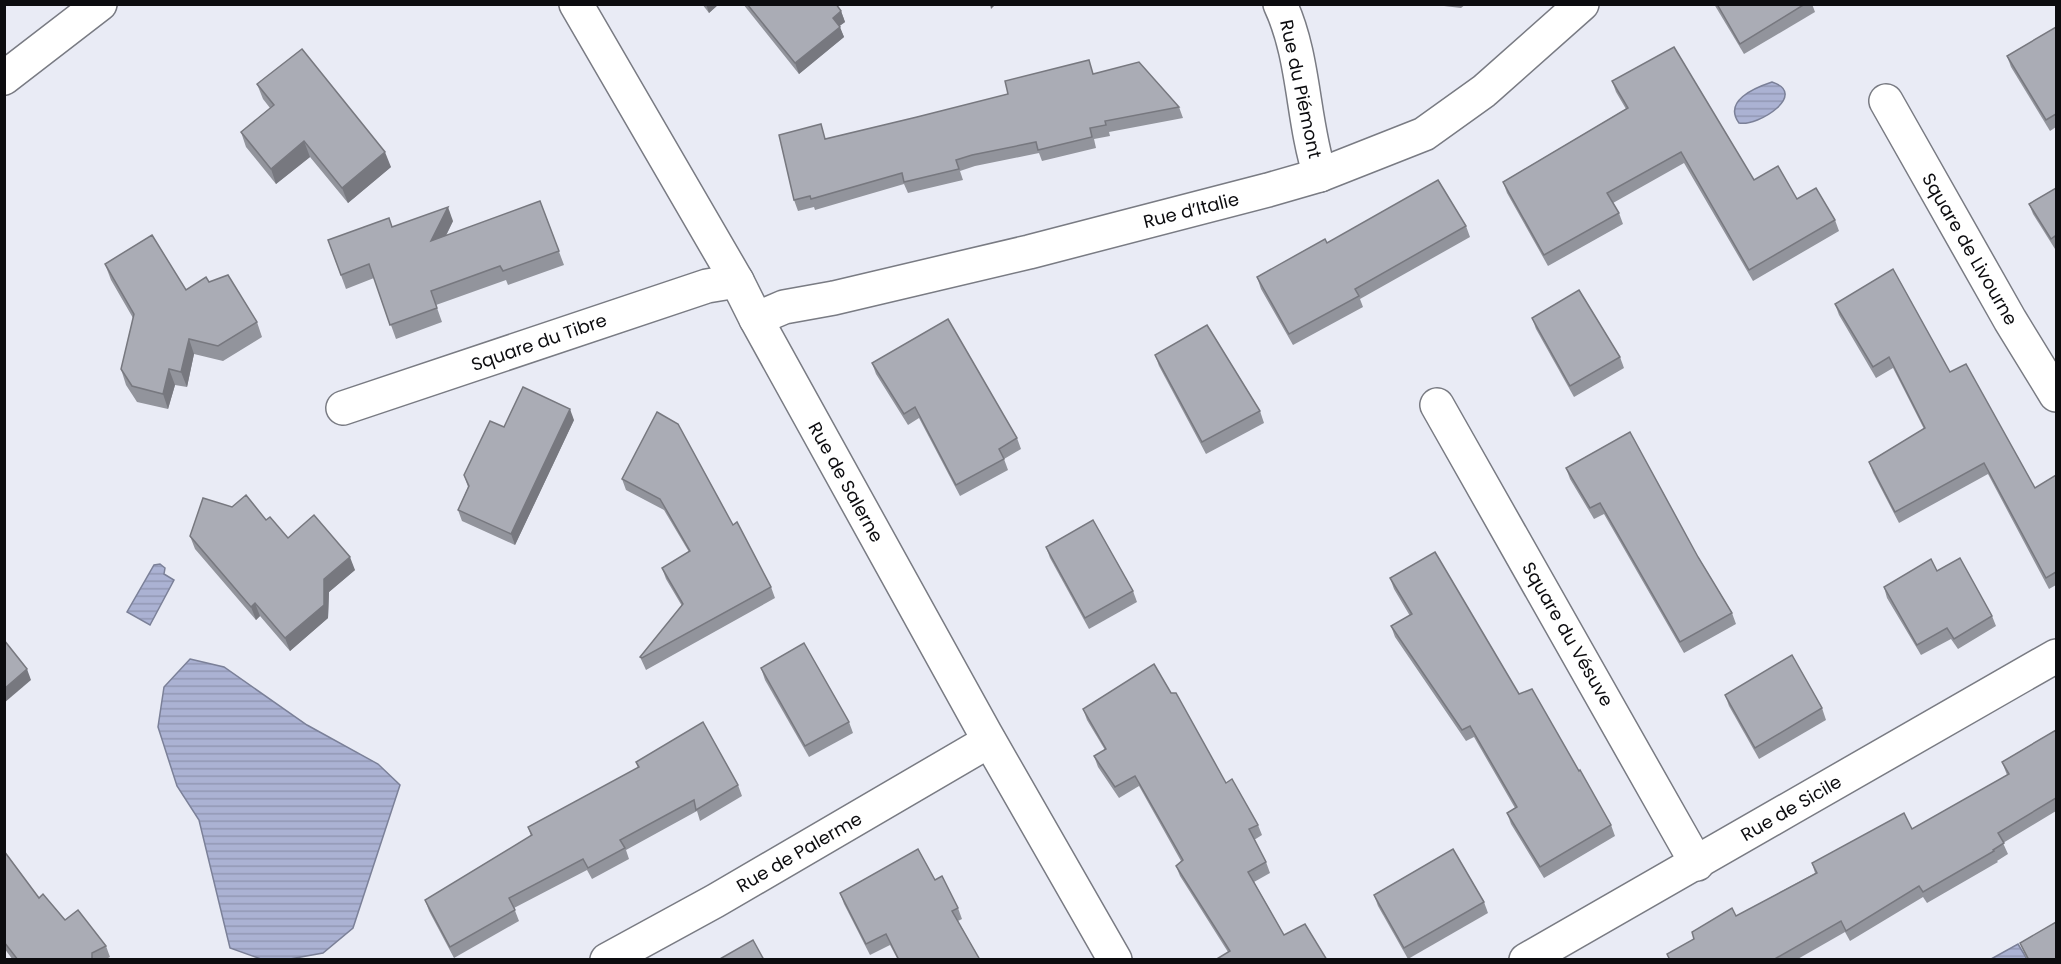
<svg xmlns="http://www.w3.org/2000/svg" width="2061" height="964" font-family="Poppins,sans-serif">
	<defs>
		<pattern id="water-rules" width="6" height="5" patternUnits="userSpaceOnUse" patternTransform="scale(1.5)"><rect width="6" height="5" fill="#abb2d3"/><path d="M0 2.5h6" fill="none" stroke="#9298b4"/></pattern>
	</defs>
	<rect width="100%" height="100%" fill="#e9ebf5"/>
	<!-- water -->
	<g fill="url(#water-rules)" stroke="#7b8098" stroke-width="1.5">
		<path d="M1772,82C1809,94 1758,127 1739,123C1723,101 1754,88 1772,82Z"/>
		<polygon points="160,564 165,568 164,574 174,580 150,625 127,612 154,565"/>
		<polygon points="190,659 224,667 307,725 378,764 400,785 353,928 323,953 290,959 261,959 230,948 199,820 177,786 158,727 164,687"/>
		<polygon points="2018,944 2027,959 1991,959"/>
	</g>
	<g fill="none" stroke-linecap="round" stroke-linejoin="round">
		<!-- minor casing -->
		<g stroke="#797b83" stroke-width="36">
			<g id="minor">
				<polyline points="576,4 737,281 756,319 985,733 1115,960"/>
				<path d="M1280,4C1305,57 1302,120 1320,175"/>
				<polyline points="1886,101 2010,320 2056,395"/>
				<polyline points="756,319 784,307 834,298 1029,252 1268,190 1320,175 1424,134 1484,91 1582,4"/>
				<polyline points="1437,405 1697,864"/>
				<polyline points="343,408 707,286 737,281"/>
				<polyline points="607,960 715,901 989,741"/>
				<path d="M1526,960C1703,860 1879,756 2056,656"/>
			</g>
		</g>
		<!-- major casing -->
		<g stroke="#797b83" stroke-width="36">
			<polyline id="major" points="4,78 100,4"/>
		</g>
		<!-- minor -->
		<use href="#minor" stroke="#fff" stroke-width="33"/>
		<!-- major -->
		<use href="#major" stroke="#fff" stroke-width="33"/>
	</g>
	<!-- wall -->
	<g fill="#92949c">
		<polygon points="702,4 719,4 709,13"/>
		<polygon points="743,4 836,4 841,11 845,22 839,26 844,37 799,74"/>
		<polygon points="1427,4 1466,4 1461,8"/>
		<polygon points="1714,4 1812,4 1815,12 1744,54"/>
		<polygon points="2056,28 2056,127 2050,131 2011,67 2007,56"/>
		<polygon points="1094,74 1179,107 1183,118 1109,132 1110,136 1094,139 1096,148 1042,161 1039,153 975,166 960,171 963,180 908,193 904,184 815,210 814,207 798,211 794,200 826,139"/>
		<polygon points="1612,81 1754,180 1797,199 1835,220 1839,231 1753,281 1684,163 1613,203 1619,213 1623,224 1548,266 1507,193 1503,182 1626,109 1616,92"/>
		<polygon points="257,84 391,167 348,203 310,157 276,184 246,147 241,132 270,108 263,99"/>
		<polygon points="2056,188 2056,248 2055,249 2033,214 2029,204"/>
		<polygon points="540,201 564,265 508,285 506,280 436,305 442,322 396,339 374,278 346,289 328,240 392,227 453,221 446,236"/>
		<polygon points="1466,226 1470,237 1360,299 1363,307 1293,345 1261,289 1257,277 1327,243"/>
		<polygon points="105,264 186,290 209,282 257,322 262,337 223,361 194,354 187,387 175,385 168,409 137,402 126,385 121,369 133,318 111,280"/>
		<polygon points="1835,304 1950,372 2035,488 2056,475 2056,585 2049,589 1988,474 1899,523 1873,473 1869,462 1924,429 1893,368 1876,378 1839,315"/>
		<polygon points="1532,318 1620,357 1624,368 1574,397 1536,329"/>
		<polygon points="1155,355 1260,411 1264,423 1206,454 1159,366"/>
		<polygon points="872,363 1017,438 1021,449 1004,459 1008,470 960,496 919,418 908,425 876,374"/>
		<polygon points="574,420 515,545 462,521 458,510 468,487 464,475 504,427"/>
		<polygon points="1566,468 1698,557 1732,613 1736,624 1684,653 1604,514 1594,519 1570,479"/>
		<polygon points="622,479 733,525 771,587 775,598 646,670 640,657 682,606 666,579 662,568 689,552 664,510 626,490"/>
		<polygon points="266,520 288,538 355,570 329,592 328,618 290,651 260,616 256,620 195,549 190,536"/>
		<polygon points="1046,547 1133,591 1137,602 1089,629 1050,558"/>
		<polygon points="1937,571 1992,616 1996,626 1958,649 1951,639 1921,655 1887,598 1884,587"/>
		<polygon points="1390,578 1519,694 1579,771 1611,825 1615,836 1544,878 1511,824 1507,813 1515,808 1474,737 1466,741 1395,637 1391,626 1410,616 1394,589"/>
		<polygon points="761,668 849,722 853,733 809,757 765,680"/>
		<polygon points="1725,695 1822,708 1826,720 1759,759 1729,706"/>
		<polygon points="1083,709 1226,783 1258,825 1262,835 1254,840 1266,862 1270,873 1254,882 1284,935 1327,960 1228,952 1180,876 1176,866 1181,861 1139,786 1119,798 1098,767 1094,756 1105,750 1087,720"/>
		<polygon points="2056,730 2056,811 2003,843 2008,854 1997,861 1998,862 1927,903 1923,897 1850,941 1845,932 1796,960 1669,960 1667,954 1815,873 1812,863 1912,829 2007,775 2002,762"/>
		<polygon points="636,762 738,785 742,796 700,821 697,811 626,850 629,859 592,879 587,870 514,908 519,921 454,958 429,911 425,900 531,836 528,827 638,768"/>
		<polygon points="4,851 39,898 65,920 106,946 110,957 104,960 13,960 4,948"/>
		<polygon points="935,880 958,908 962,919 958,921 980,960 898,960 890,945 870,955 844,904 840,893"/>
		<polygon points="1374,895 1484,902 1488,913 1408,959 1378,906"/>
		<polygon points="2020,943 2056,960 2027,960"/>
	</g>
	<!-- shaded-wall -->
	<g fill="#77787f">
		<polygon points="706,4 719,4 709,13"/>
		<polygon points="990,4 996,4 991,9"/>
		<polygon points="841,11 845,22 837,28 833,18"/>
		<polygon points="840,27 844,37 799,74 795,63"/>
		<polygon points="304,141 310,157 276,184 271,169"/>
		<polygon points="385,152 391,167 348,203 342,188"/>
		<polygon points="448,207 453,221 436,255 431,241"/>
		<polygon points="189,339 194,354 187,387 181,372"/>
		<polygon points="169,369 175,385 168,409 163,394"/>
		<polygon points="570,409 574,420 515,545 511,534"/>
		<polygon points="350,557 355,570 329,592 328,618 290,651 285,638 324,579"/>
		<polygon points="255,603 260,616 256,620 251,607"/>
		<polygon points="27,669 31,680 4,703 4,689"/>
	</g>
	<!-- building -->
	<g fill="#aaacb5" stroke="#77787f" stroke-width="1.5">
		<polygon points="747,4 836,4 841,11 833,18 840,27 795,63"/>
		<polygon points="1717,4 1805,4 1740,44"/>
		<polygon points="2056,27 2056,114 2046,120 2007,56"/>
		<polygon points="1674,47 1754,180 1778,166 1797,199 1816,188 1835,220 1749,270 1681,152 1607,193 1619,213 1544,255 1503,182 1628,108 1612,81"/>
		<polygon points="302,49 385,152 342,188 304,141 271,169 241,132 274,105 257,84"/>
		<polygon points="1089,60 1093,74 1139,62 1179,107 1105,121 1106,125 1090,128 1092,137 1038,150 1036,142 972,155 956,160 959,169 904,182 902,173 811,199 810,196 794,200 779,135 821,124 825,139 917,117 1008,94 1005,81"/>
		<polygon points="1438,180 1466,226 1355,289 1359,296 1289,334 1257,277 1325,239 1327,243"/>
		<polygon points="2056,188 2056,239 2055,236 2051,239 2029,204"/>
		<polygon points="540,201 559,251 503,271 500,266 431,291 437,308 390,325 369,264 341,275 328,240 389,218 392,227 448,207 431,241"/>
		<polygon points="152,235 186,290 206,277 209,282 228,275 257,322 218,346 189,339 181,372 169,369 163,394 132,386 121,369 134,314 105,264"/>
		<polygon points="1893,269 1950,372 1966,364 2035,488 2056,475 2056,572 2046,578 1984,463 1895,512 1869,462 1925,428 1889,357 1873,367 1835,304"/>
		<polygon points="1579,290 1620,357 1570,386 1532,318"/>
		<polygon points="948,319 1017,438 999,449 1004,459 956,485 915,407 904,414 872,363"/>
		<polygon points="1207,325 1260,411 1202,442 1155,355"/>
		<polygon points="523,387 570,409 511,534 458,510 469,486 464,475 490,421 504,427"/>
		<polygon points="657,412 678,424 733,525 737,522 771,587 642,658 640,657 683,604 662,568 690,551 660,499 622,479"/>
		<polygon points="1630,432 1698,557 1732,613 1680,642 1600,503 1590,508 1566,468"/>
		<polygon points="246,495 266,520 270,517 288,538 314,515 350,557 324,579 324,605 285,638 255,603 251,607 190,536 203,498 232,507"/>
		<polygon points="1093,520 1133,591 1085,618 1046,547"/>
		<polygon points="1435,552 1519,694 1532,689 1579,771 1580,770 1611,825 1540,867 1507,813 1517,807 1470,726 1462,730 1391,626 1412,614 1390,578"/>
		<polygon points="1960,558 1992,616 1954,639 1947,628 1917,645 1884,587 1931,559 1937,571"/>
		<polygon points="4,640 27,669 4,689"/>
		<polygon points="804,643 849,722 805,746 761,668"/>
		<polygon points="1792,655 1822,708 1755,748 1725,695"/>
		<polygon points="1154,664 1171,693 1176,693 1226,783 1232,779 1258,825 1249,829 1266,862 1248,872 1284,935 1305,924 1327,960 1215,960 1230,951 1176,866 1183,860 1135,776 1115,787 1094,756 1106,749 1083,709"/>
		<polygon points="703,722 738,785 696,810 694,800 620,840 625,848 588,868 583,859 509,898 515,910 450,947 425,900 532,835 528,827 639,767 636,762"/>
		<polygon points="2056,730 2056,798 1998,833 2004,843 1993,850 1994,851 1923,892 1919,886 1846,931 1841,921 1773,960 1670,960 1667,954 1694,939 1692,932 1732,908 1736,916 1817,873 1812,863 1904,813 1912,829 2009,774 2002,762"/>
		<polygon points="918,849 935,880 942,876 958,908 952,911 980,960 899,960 886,934 866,944 840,893"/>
		<polygon points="1453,849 1484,902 1404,948 1374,895"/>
		<polygon points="4,851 39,898 43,894 65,920 78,910 106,946 92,953 92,960 18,960 4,942"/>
		<polygon points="2056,922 2056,960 2029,960 2020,943"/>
		<polygon points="753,940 764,960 718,960"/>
	</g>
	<g text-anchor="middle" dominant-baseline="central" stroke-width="4.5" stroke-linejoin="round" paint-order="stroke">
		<!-- street labels -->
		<g font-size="18" fill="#0c0c0f" stroke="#fff">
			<text transform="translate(1301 89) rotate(78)">Rue du Piémont</text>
			<text transform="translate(1191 210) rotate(-14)">Rue d’Italie</text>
			<text transform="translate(1970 249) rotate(60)">Square de Livourne</text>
			<text transform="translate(539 342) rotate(-19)">Square du Tibre</text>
			<text transform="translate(846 482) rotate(61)">Rue de Salerne</text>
			<text transform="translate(1568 634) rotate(60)">Square du Vésuve</text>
			<text transform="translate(1791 808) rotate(-30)">Rue de Sicile</text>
			<text transform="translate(799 852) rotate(-30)">Rue de Palerme</text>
		</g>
	</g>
	<!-- border -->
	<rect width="2061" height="964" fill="none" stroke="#0c0c0f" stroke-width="12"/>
</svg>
